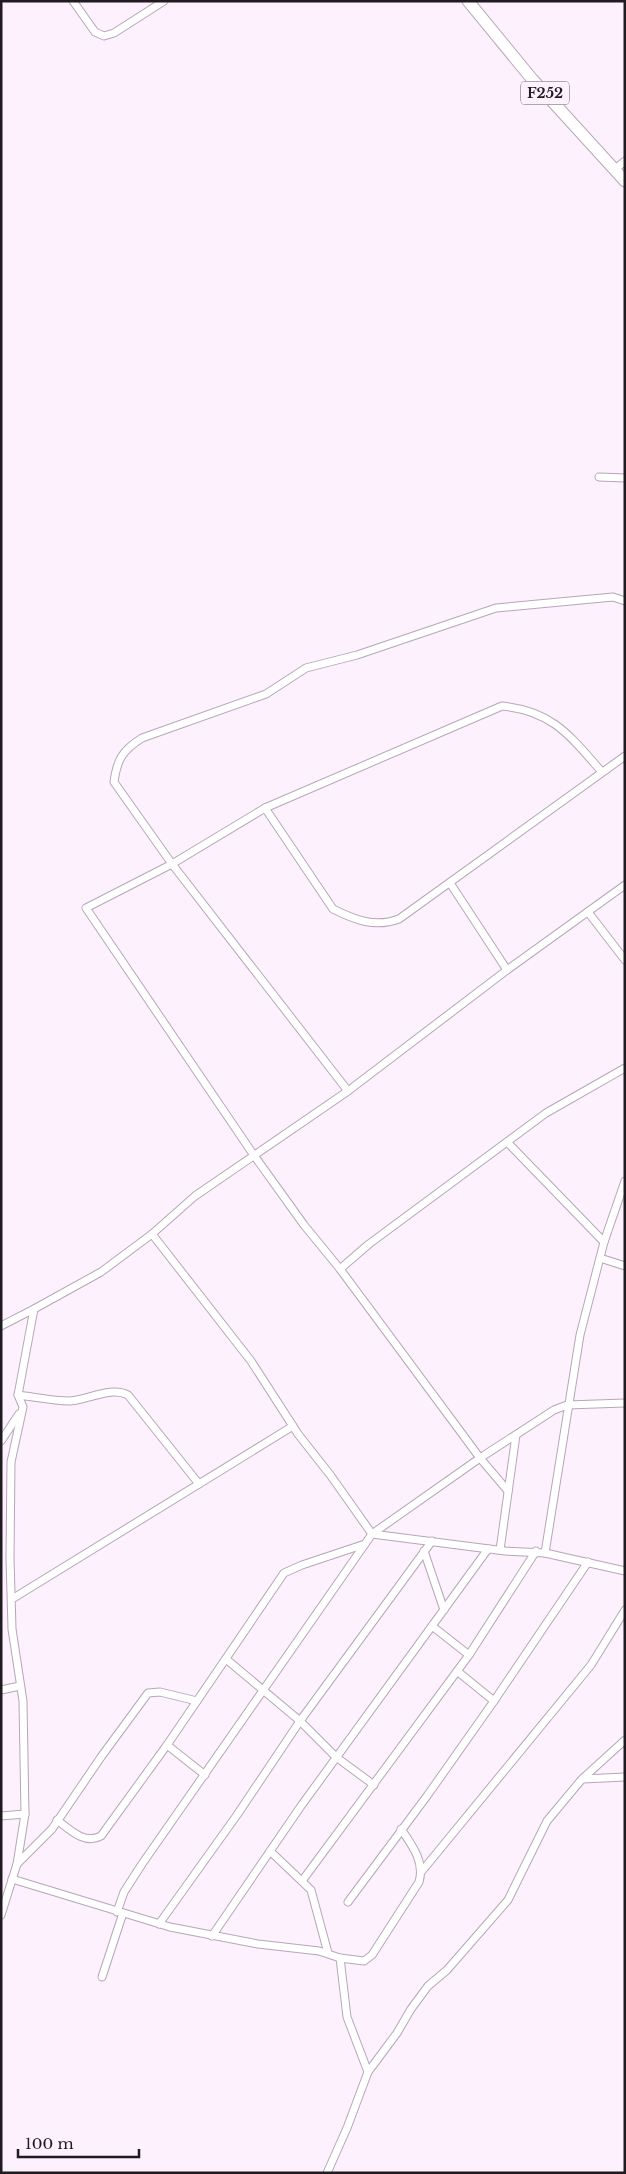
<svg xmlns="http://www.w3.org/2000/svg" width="626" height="2174" font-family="'Libre Baskerville',serif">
	<rect width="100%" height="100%" fill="#fcf1fd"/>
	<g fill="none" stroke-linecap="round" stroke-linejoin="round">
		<!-- minor casing -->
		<g stroke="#b7a6b9" stroke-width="9">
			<g id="minor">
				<polyline points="73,1 95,32 104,36 114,33 164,1"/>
				<polyline points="614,170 625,161"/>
				<polyline points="599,477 625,478"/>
				<path d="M265,808L333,909C355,920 375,928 399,919L625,756"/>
				<polyline points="450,883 507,970"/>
				<polyline points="588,912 625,960"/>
				<path d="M348,1091L172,864L114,782C117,759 123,750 142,738L266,694L306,668L357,655L496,608L613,597L625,601"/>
				<polyline points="507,1142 604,1242"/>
				<polyline points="152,1234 251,1361 298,1434 331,1476 372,1534 505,1551 545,1553 625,1571"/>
				<polyline points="600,1258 625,1266"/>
				<polyline points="340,1269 369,1244 546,1113 625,1068"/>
				<polyline points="1,1326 34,1309"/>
				<path d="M18,1395C35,1397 53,1401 70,1401C88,1400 111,1386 128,1395L199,1484"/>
				<polyline points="1,1441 19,1414"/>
				<path d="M508,1491L480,1458L340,1269L304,1225L253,1154L86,908L172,864L265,808L502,706C553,711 570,736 602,772"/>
				<polyline points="500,1550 516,1435"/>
				<polyline points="424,1551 444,1610"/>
				<polyline points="545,1553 580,1335 604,1242 625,1181"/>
				<polyline points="12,1599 293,1426"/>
				<polyline points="432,1626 469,1655"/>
				<polyline points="226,1659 300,1721 336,1757 374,1785"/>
				<polyline points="457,1671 494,1701"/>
				<polyline points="1,1690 20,1686"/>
				<polyline points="167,1745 205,1775"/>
				<polyline points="583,1779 625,1777"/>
				<polyline points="1,1816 25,1814"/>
				<path d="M57,1820C69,1829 84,1845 101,1836L167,1745L284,1573L302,1565L365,1544"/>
				<polyline points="270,1851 311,1890 328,1953"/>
				<polyline points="17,1864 52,1829 101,1757 148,1693 160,1692 197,1701"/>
				<polyline points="422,1871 591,1665 625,1610"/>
				<path d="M12,1879L170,1927L258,1944L319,1951L340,1958L364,1961L372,1955L419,1882C425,1862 412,1845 401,1829"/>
				<polyline points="302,1881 469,1655 536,1551"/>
				<polyline points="348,1902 427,1796 494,1701 588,1562"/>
				<polyline points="117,1912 124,1892 142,1864 372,1534 480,1458 554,1410 567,1405 625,1403"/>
				<polyline points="1,1915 17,1864 25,1814 23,1701 12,1629 10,1558 11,1462 23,1407 18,1395 34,1309 101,1272 152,1234 195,1196 348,1091 507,970 625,885"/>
				<polyline points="159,1924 237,1815 300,1721 432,1541"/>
				<polyline points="212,1936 301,1806 488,1549"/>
				<polyline points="340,1958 347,2017 368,2072"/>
				<polyline points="102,1977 123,1913"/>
				<polyline points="327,2173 347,2128 368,2072 397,2033 411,2009 428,1986 447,1970 508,1900 547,1821 582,1779 625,1740"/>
			</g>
		</g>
		<!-- primary casing -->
		<g stroke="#b7a6b9" stroke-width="13">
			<polyline id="primary" points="468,1 532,79 625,181"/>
		</g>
		<!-- minor -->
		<use href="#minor" stroke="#fff" stroke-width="7"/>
		<!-- primary -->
		<use href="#primary" stroke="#fff" stroke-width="11"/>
	</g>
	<g text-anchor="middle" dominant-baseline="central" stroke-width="4.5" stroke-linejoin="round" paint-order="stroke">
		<!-- shield labels -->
		<rect fill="#fcf1fd" stroke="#625a63" stroke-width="1" x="521" y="81.5" width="48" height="23" rx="4"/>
		<g font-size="14" font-weight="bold" fill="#201a21">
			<text x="545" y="93">F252</text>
		</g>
	</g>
	<!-- border -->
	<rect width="626" height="2174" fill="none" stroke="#201a21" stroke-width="5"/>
	<!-- scale -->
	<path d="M18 2149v8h121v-8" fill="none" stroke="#201a21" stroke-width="2.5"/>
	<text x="25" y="2149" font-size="15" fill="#201a21" stroke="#fcf1fd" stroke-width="4" paint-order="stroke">100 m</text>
</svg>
